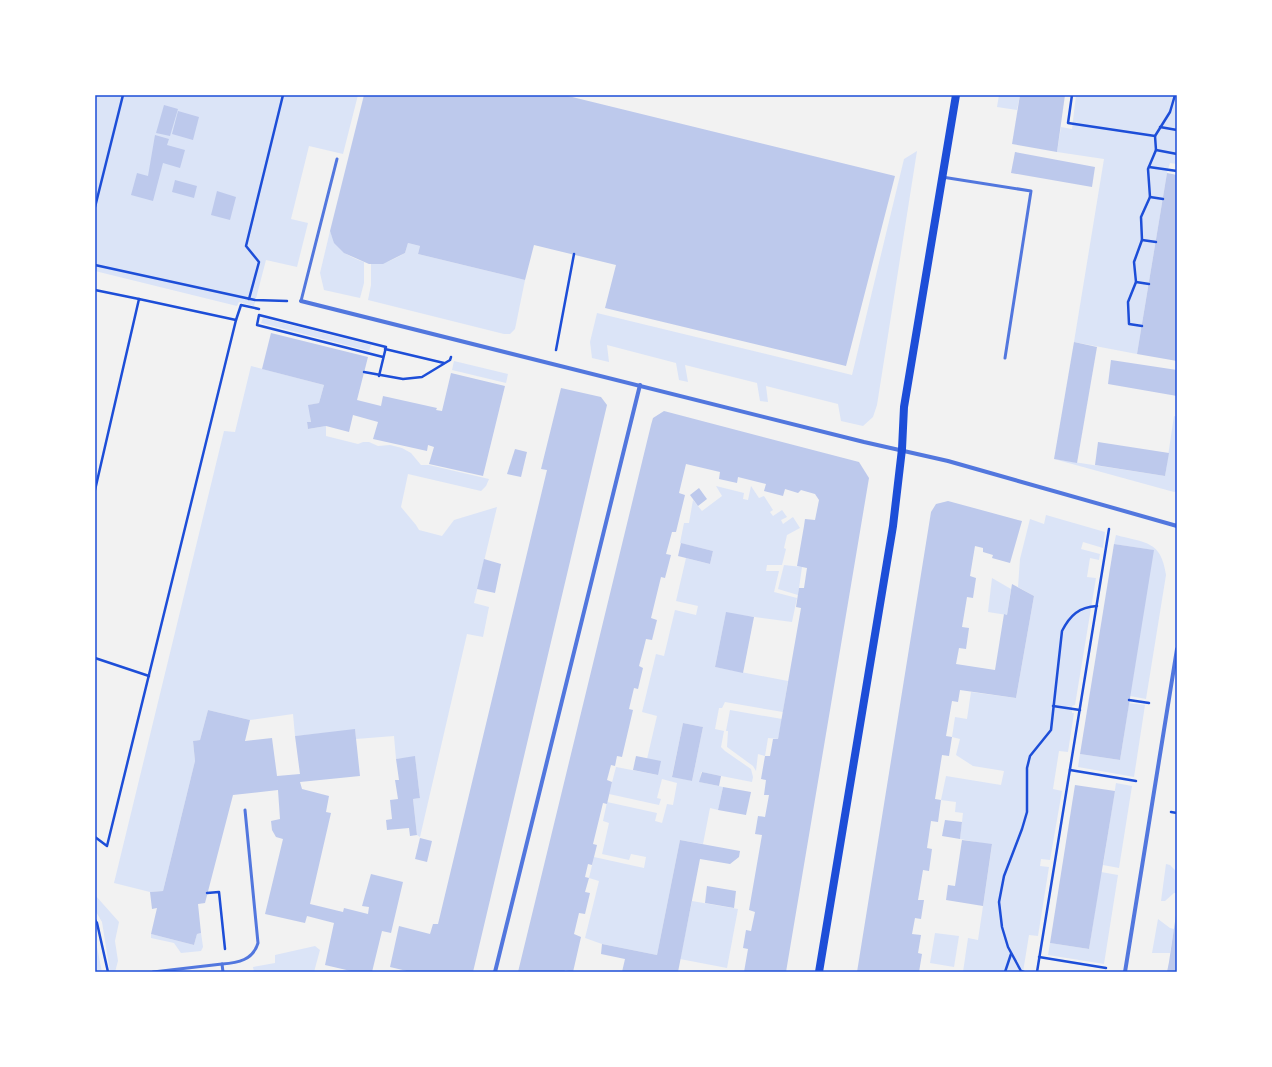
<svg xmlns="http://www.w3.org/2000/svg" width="1272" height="1067" font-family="Signika,sans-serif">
	<rect width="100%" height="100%" fill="#f2f2f2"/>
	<!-- green -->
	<g fill="#dbe4f7" fill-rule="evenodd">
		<polygon points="95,95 358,95 343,154 309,146 291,219 308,223 297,267 266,260 254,306 239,302 237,306 95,271"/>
		<polygon points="999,95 1020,95 1017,110 997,107"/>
		<polygon points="1076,95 1177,95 1177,164 1170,163 1167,173 1137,354 1074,342 1104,159 1057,152 1061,127 1072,129"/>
		<polygon points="917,151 877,405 873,417 863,426 841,421 838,404 766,386 768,402 760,401 757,383 685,365 688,382 679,380 676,363 607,345 609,362 592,358 590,342 597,313 852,375 904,159"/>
		<path d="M330,231C336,249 346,256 364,262V283L360,298L324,290L320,273Z"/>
		<path d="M408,243L420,246L418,254L525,280L515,329L510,334H504L368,300L371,285V264C385,264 393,260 405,253Z"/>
		<polygon points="263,318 371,345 369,351 261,323"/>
		<polygon points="454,361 508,374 506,383 452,370"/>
		<polygon points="251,366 324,385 319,403 309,405 311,422 307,422 308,429 326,426 326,436 358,444 363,442 369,442 378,446 390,445 402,448 411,453 421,465 429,465 489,479 486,486 481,491 408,474 401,507 416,525 419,530 442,536 454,520 497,507 474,603 489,607 483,637 467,634 420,837 417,835 413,799 420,798 415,757 396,759 394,736 356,739 355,730 295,736 293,714 250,720 208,710 200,740 193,741 195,761 163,891 150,892 114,883 224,431 235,432"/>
		<polygon points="1174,416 1177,417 1177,491 1174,492 1054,459 1165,476"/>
		<path d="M716,486L744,493L743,499L748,500L751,486L759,498L764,496L773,510L770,512L773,516L782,510L787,517L781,520L783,524L793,517L800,528L787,535L784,548L786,549L782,565H767L766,571H779L774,592L797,598L792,622L726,613L715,667L788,681L783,712L725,702L722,708H719L715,729L724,731L721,747L725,751L751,769L753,777L752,782L701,772L700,782L723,787L718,810L710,808L703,844L680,840L657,955L602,944L585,938L599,881L589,878L594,857L644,868L646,857L631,854L629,860L602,854L609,823L603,821L607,802L657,813L655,821L662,823L667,804L673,805L677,783L662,779L657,798L661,799L659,805L609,794L616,767L658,775L647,759L657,716L642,712L656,654L664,656L675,610L696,615L698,606L676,601L686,558L710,564L713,551L680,543L684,523H689L693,500L702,511L722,496ZM683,723L703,727L692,781L672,776Z"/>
		<polygon points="1046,515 1105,532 1103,548 1083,542 1081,549 1100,554 1099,560 1090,558 1087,577 1096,578 1075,705 1072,706 1072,713 1074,713 1068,752 1059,751 1053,789 1062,791 1050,860 1041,859 1040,866 1049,867 1038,936 1029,935 1023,972 963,972 968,938 978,940 992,845 960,839 963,813 955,812 956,802 941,800 946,776 1001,785 1004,771 973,766 956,755 960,739 952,737 955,717 967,719 971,692 1016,698 1034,596 1018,587 1020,559 1030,519 1044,524"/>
		<path d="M1116,535C1145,543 1161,540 1166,575L1146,699L1130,696L1153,550L1114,544Z"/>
		<polygon points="784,565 802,567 798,595 778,589"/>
		<polygon points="992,578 1011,589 1007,615 988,612"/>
		<polygon points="1129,703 1145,705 1134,777 1078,767 1080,754 1120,760"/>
		<polygon points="730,710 782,719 778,739 768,738 765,756 758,754 756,771 753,766 727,747 728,731 726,731"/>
		<polygon points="1116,783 1132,786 1119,868 1103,865"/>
		<polygon points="1166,864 1170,865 1177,872 1177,893 1174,893 1165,901 1161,901"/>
		<polygon points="1101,872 1118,875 1104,964 1048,955 1050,943 1089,949"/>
		<polygon points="95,895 119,922 115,941 118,961 115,972 110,972 102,922 95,910"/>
		<polygon points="692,901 738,909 727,968 680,959"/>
		<polygon points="1158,919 1170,928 1174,929 1170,953 1152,953"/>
		<polygon points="201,933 203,947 201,951 181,953 174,943 151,938 151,934 194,945 197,934"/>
		<polygon points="935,933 959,936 954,967 930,963"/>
		<polygon points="95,937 102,972 95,972"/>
		<polygon points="315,946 320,950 314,972 254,972 253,967 275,963 275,955"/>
	</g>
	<!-- building -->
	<g fill="#bdc9ec">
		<polygon points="364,95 564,95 895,176 846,366 605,308 616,265 534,245 525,280 418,254 420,246 408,243 405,253 383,264 369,264 344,253 334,243 330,231"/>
		<polygon points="1020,95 1065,95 1057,152 1012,144"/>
		<polygon points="164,105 178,109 170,136 156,133"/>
		<polygon points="178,111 199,117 193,140 172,134"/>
		<polygon points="155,135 169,139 167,145 185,150 180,168 163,163 153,201 131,195 137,173 148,176"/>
		<polygon points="1015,152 1095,167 1092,187 1011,173"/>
		<polygon points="1167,173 1177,175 1177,361 1137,354"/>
		<polygon points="175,180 197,186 194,198 172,192"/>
		<polygon points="217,191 236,197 230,220 211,215"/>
		<polygon points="271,333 368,357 357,400 381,406 383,396 437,408 436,410 442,411 451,373 505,386 483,476 429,464 434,447 428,445 427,451 373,439 378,422 353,415 349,432 326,426 308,429 307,422 311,422 308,405 319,403 324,385 262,369"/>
		<polygon points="1074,342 1097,347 1077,463 1054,459"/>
		<polygon points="1111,360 1177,370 1177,396 1108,384"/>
		<polygon points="561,388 601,397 607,405 473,972 411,972 390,967 399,926 430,934 433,924 438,924 547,470 541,469"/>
		<polygon points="664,411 859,462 869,478 786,972 744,972 748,949 743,948 746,930 751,931 755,912 749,910 762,835 755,834 758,816 765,817 769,795 764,795 766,780 761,779 765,756 770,756 773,739 778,739 801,608 796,607 799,588 804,588 807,568 797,566 804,526 805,519 815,520 819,500 815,494 801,490 798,493 785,489 783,496 764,491 766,484 738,477 737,483 719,479 720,472 686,464 679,493 685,495 676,532 672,532 666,554 671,555 665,578 661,577 651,618 657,620 652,640 646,639 643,651 639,666 643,668 638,689 634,688 629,709 633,710 622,757 617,756 615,766 611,765 607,780 612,782 607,804 603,803 593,844 597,845 592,865 588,864 585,877 589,878 585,892 590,893 585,914 579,913 574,934 581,937 573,972 565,970 564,972 518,972 651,425 653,418"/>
		<polygon points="1098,442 1169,453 1165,476 1095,465"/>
		<polygon points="515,449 527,452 521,477 507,474"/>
		<polygon points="699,488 707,499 698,506 690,495"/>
		<polygon points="948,501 1022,521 1010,563 992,558 993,555 983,552 983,548 975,546 970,576 976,578 973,598 967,597 962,627 969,628 966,649 959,648 956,664 995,670 1004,614 1007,615 1012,584 1034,596 1016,698 960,690 958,702 952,701 946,736 952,737 949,756 942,755 935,799 941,800 938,822 931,821 927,848 932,849 929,871 923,870 918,900 924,900 921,919 915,918 912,934 921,935 918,953 922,954 919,972 857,972 931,512 936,504"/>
		<polygon points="681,543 713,551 710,564 678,556"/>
		<polygon points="1114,544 1154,550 1120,760 1080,754"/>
		<polygon points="484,559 501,564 495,593 477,589"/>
		<polygon points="726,612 754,617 743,673 715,667"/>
		<polygon points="208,710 250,720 245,741 272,738 277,776 300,774 295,736 355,729 360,776 300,782 302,789 329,796 326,812 331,813 310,904 343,912 344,908 368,914 369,907 362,906 371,874 403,882 391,933 382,931 372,972 355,972 325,965 334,923 307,916 305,923 265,914 283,839 276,837 272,830 271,821 280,819 278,790 233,795 205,903 198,904 201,933 197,934 194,945 151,934 157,908 152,909 150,892 163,891 195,761 193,741 200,740"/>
		<polygon points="683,723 703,727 692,781 672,777"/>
		<polygon points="415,756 420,798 413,799 417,835 410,836 409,828 387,830 386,820 392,819 390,800 398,799 395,780 399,780 396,759"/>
		<polygon points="636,756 661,761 658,775 633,770"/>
		<polygon points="702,772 721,776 719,786 699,782"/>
		<polygon points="1075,785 1115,791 1089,949 1050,943"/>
		<polygon points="723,787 751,792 746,815 718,810"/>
		<polygon points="945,820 962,822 960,839 942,836"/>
		<polygon points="420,838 432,841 427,862 415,859"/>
		<polygon points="680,840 740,851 739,857 730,864 700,859 678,972 622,972 625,959 601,954 602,944 657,955"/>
		<polygon points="962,840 992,844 983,906 946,900 948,885 955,886"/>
		<polygon points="707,886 736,891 734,908 705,903"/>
		<polygon points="1176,915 1177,972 1167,972 1169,962"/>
	</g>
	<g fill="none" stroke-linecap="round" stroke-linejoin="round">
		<!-- path -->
		<g stroke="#1d4ed8" stroke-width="2.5">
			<polyline points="1072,95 1068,123 1155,136 1156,150 1148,169 1150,197 1141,217 1142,240 1134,262 1136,282 1128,302 1129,324 1142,326"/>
			<polyline points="1160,127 1177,130"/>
			<polyline points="1155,136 1170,112 1175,95"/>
			<polyline points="1156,150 1177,154"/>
			<polyline points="1149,167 1177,171"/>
			<polyline points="1150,197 1163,199"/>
			<polyline points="95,207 123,95"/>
			<polyline points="1142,240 1156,242"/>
			<polyline points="95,265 255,300 287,301"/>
			<polyline points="1136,282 1149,284"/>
			<polyline points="95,290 139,299"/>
			<polyline points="249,299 259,262 246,246 283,95"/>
			<polyline points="385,349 444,363"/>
			<polyline points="556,350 574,254"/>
			<polyline points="364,372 403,379 422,377 450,360 451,357"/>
			<polyline points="379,376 386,347 259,315 257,325 383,357"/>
			<polyline points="95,490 139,299 236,320"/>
			<polyline points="95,658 149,676"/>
			<polyline points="1129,700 1149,703"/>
			<polyline points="1053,706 1080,710"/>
			<polyline points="1070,770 1136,781"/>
			<polyline points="1171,812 1177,813"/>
			<polyline points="95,837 107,846 236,320 241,305 259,309"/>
			<polyline points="207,893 219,892 225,949"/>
			<polyline points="95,920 97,923 108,972"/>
			<polyline points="1039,957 1106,968"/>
			<polyline points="1005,972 1011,954"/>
			<path d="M1024,972L1021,971L1008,947L1002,927L999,902L1004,876L1022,829L1027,812V768L1030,756L1051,730L1062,631C1070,615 1079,607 1097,606"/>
			<polyline points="1037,972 1109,529"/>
		</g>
		<!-- service -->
		<g stroke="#5277de" stroke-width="3">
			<polyline points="942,177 1031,191 1005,358"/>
			<polyline points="301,301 337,159"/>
			<path d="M222,964C238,963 253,960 258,943L245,810"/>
			<polyline points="153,972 222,964 223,972"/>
		</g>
		<!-- minor -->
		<g stroke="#5277de" stroke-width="4">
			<polyline points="301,301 864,442 948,461 1177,526"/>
			<polyline points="495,972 640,385"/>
			<polyline points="1125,972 1177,649"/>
		</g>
		<!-- secondary -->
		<polyline stroke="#1d4ed8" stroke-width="8" points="819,972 893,526 902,449 904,407 956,95"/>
	</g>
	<!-- border -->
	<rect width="1272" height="1067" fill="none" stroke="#ffffff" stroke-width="192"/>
	<rect x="96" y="96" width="1080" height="875" fill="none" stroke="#1d4ed8" stroke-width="1.5"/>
</svg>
